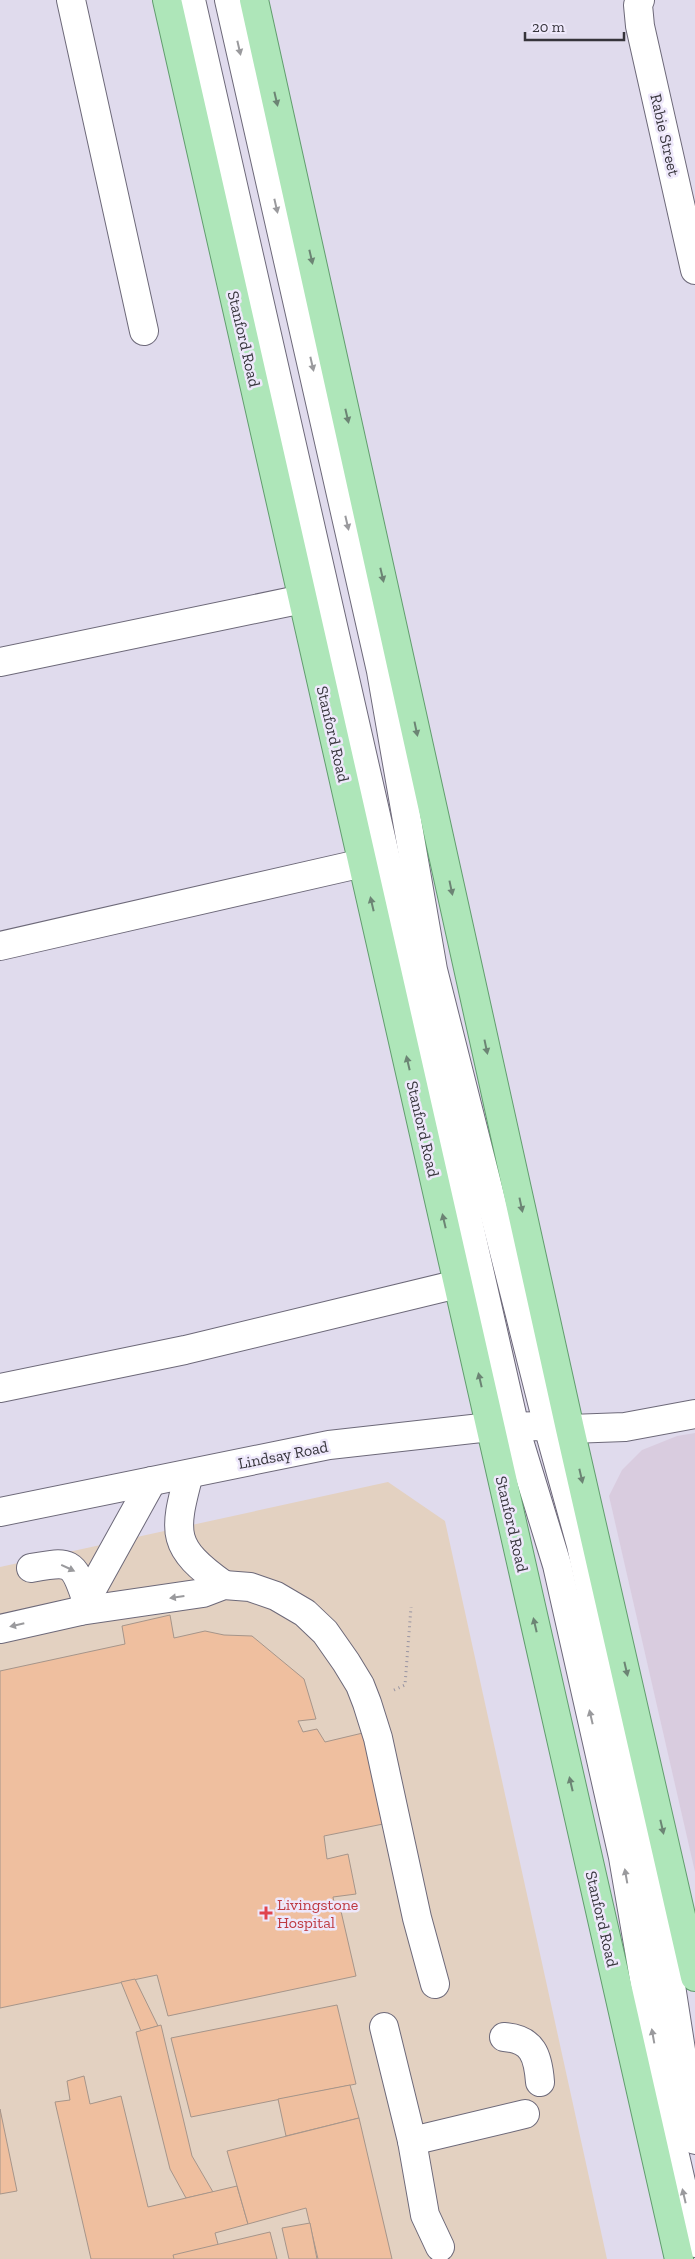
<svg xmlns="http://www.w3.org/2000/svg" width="695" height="2259" font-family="'Zilla Slab',serif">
	<rect width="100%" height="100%" fill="#e0dbed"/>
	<!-- commercial -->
	<polygon fill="#d9ccdf" points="695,1433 695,1872 609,1496 622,1470 642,1450 677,1436"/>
	<!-- medical -->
	<polygon fill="#e3d1c1" points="388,1482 445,1521 607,2259 0,2259 0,1567"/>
	<!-- building -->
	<g fill="#efbf9f" stroke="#a6958a">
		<polygon points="170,1615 174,1638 205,1631 224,1635 252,1636 304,1679 316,1719 298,1721 303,1732 317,1729 325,1742 367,1732 388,1823 324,1836 327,1859 348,1854 356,1894 333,1897 335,1908 340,1907 356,1976 168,2016 157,1975 0,2008 0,1671 125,1644 122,1626"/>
		<polygon points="135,1979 158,2026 141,2031 121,1982"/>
		<polygon points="337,2005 356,2084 191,2117 171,2038"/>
		<polygon points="161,2025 192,2156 213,2192 186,2198 170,2169 136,2032"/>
		<polygon points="84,2076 90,2104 121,2096 148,2207 237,2186 248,2224 215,2233 222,2259 91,2259 55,2102 70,2100 67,2081"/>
		<polygon points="350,2085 359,2118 286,2136 278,2099"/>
		<polygon points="0,2109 17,2191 0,2194"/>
		<polygon points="359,2118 392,2259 318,2259 306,2208 248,2224 227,2151"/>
		<polygon points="310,2223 317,2259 289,2259 282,2228"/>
		<polygon points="270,2232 277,2259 174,2259 173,2255"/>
	</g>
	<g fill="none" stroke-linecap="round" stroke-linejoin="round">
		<!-- minor casing -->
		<g stroke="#6d6979" stroke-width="30">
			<g id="minor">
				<polyline points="71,0 144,331"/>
				<polyline points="191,0 515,1428 557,1565 623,1857 673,2147 695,2243"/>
				<polyline points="229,0 381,671 433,970 548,1426 581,1545 660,1915 695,2140"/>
				<polyline points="640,0 638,5 640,26 695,270"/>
				<polyline points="0,662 303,599"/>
				<polyline points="0,946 363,863"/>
				<polyline points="0,1388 185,1350 458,1284"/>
				<path d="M189,1474C173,1534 171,1547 224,1585"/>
				<polyline points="0,1512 329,1445 490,1427 548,1426 570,1429 625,1427 695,1414"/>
				<path d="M31,1568C70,1561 73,1560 86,1599"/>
				<polyline points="80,1611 152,1481"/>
				<polyline points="0,1629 80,1611 203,1593 224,1585 250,1587 276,1596 305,1613 325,1632 346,1662 360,1685 367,1703 378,1738 417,1918 435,1984"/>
				<polyline points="384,2027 412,2141 425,2215 440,2247"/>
				<path d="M504,2037C533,2039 538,2056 540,2082"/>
				<polyline points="412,2141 525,2114"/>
			</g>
		</g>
		<!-- major casing -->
		<g stroke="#619d6e" stroke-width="30">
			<g id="major">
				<polyline points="167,0 679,2259"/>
				<polyline points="254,0 570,1429 695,1977"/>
			</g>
		</g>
		<!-- path -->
		<polyline stroke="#9894a2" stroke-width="3" stroke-dasharray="1 4" stroke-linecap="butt" points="394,1690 405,1685 411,1607"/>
		<!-- minor -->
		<use href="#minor" stroke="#fff" stroke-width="28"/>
		<!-- major -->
		<use href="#major" stroke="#aee6b9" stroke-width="28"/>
	</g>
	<!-- one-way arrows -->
	<defs><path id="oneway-solid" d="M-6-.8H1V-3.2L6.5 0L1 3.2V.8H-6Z" transform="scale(1.25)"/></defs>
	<g fill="#9a9a9d">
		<use href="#oneway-solid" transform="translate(239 48) rotate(77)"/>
		<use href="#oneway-solid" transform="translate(276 206) rotate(77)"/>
		<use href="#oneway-solid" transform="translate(312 364) rotate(77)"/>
		<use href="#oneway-solid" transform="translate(347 523) rotate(77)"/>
		<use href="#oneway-solid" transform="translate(68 1568) rotate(25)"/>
		<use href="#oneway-solid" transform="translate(177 1597) rotate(172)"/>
		<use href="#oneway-solid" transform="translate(17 1625) rotate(167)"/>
		<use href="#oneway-solid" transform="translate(591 1717) rotate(-103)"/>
		<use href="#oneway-solid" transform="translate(626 1876) rotate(-100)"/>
		<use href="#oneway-solid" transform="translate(653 2036) rotate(-100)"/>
		<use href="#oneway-solid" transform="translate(684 2196) rotate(-103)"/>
	</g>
	<g fill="#6c8474">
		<use href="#oneway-solid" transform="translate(276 99) rotate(77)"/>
		<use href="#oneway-solid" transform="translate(311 257) rotate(77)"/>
		<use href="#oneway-solid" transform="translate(347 416) rotate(77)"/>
		<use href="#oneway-solid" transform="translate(382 575) rotate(77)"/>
		<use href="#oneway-solid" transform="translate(416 729) rotate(78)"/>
		<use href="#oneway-solid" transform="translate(451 888) rotate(78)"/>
		<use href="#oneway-solid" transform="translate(372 904) rotate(-103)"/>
		<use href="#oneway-solid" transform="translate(486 1047) rotate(78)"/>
		<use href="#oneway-solid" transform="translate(408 1063) rotate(-103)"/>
		<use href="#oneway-solid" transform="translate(521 1205) rotate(78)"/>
		<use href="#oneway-solid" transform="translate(444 1221) rotate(-103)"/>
		<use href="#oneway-solid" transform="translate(480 1380) rotate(-103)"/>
		<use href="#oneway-solid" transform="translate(581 1476) rotate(77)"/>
		<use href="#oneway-solid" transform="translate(535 1625) rotate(-103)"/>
		<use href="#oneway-solid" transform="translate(626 1669) rotate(77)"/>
		<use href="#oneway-solid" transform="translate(571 1784) rotate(-103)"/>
		<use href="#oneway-solid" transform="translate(662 1827) rotate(77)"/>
	</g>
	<!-- markers -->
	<path fill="#e0444e" stroke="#eee8fb" stroke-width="2" d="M263.5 1905.5h5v5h5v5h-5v5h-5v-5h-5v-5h5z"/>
	<g text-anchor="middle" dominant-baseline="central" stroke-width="5" stroke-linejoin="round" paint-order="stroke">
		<!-- street labels -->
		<g font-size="16" fill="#36343b" stroke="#eee8fb">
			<text transform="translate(665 135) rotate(77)">Rabie Street</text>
			<text transform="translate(244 339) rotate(77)">Stanford Road</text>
			<text transform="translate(333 734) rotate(77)">Stanford Road</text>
			<text transform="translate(423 1129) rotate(77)">Stanford Road</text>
			<text transform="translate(283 1455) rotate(-11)">Lindsay Road</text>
			<text transform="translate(512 1524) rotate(77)">Stanford Road</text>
			<text transform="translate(602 1919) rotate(77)">Stanford Road</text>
		</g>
		<!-- health labels -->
		<g font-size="16" fill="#be3a42" stroke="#eee8fb" text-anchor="start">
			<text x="277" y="1904">Livingstone<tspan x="277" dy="18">Hospital</tspan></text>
		</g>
	</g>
	<!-- scale -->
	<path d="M525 32v8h99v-8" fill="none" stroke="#36343b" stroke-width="2.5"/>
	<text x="532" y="32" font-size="15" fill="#36343b" stroke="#eee8fb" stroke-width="4" paint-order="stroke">20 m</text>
</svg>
